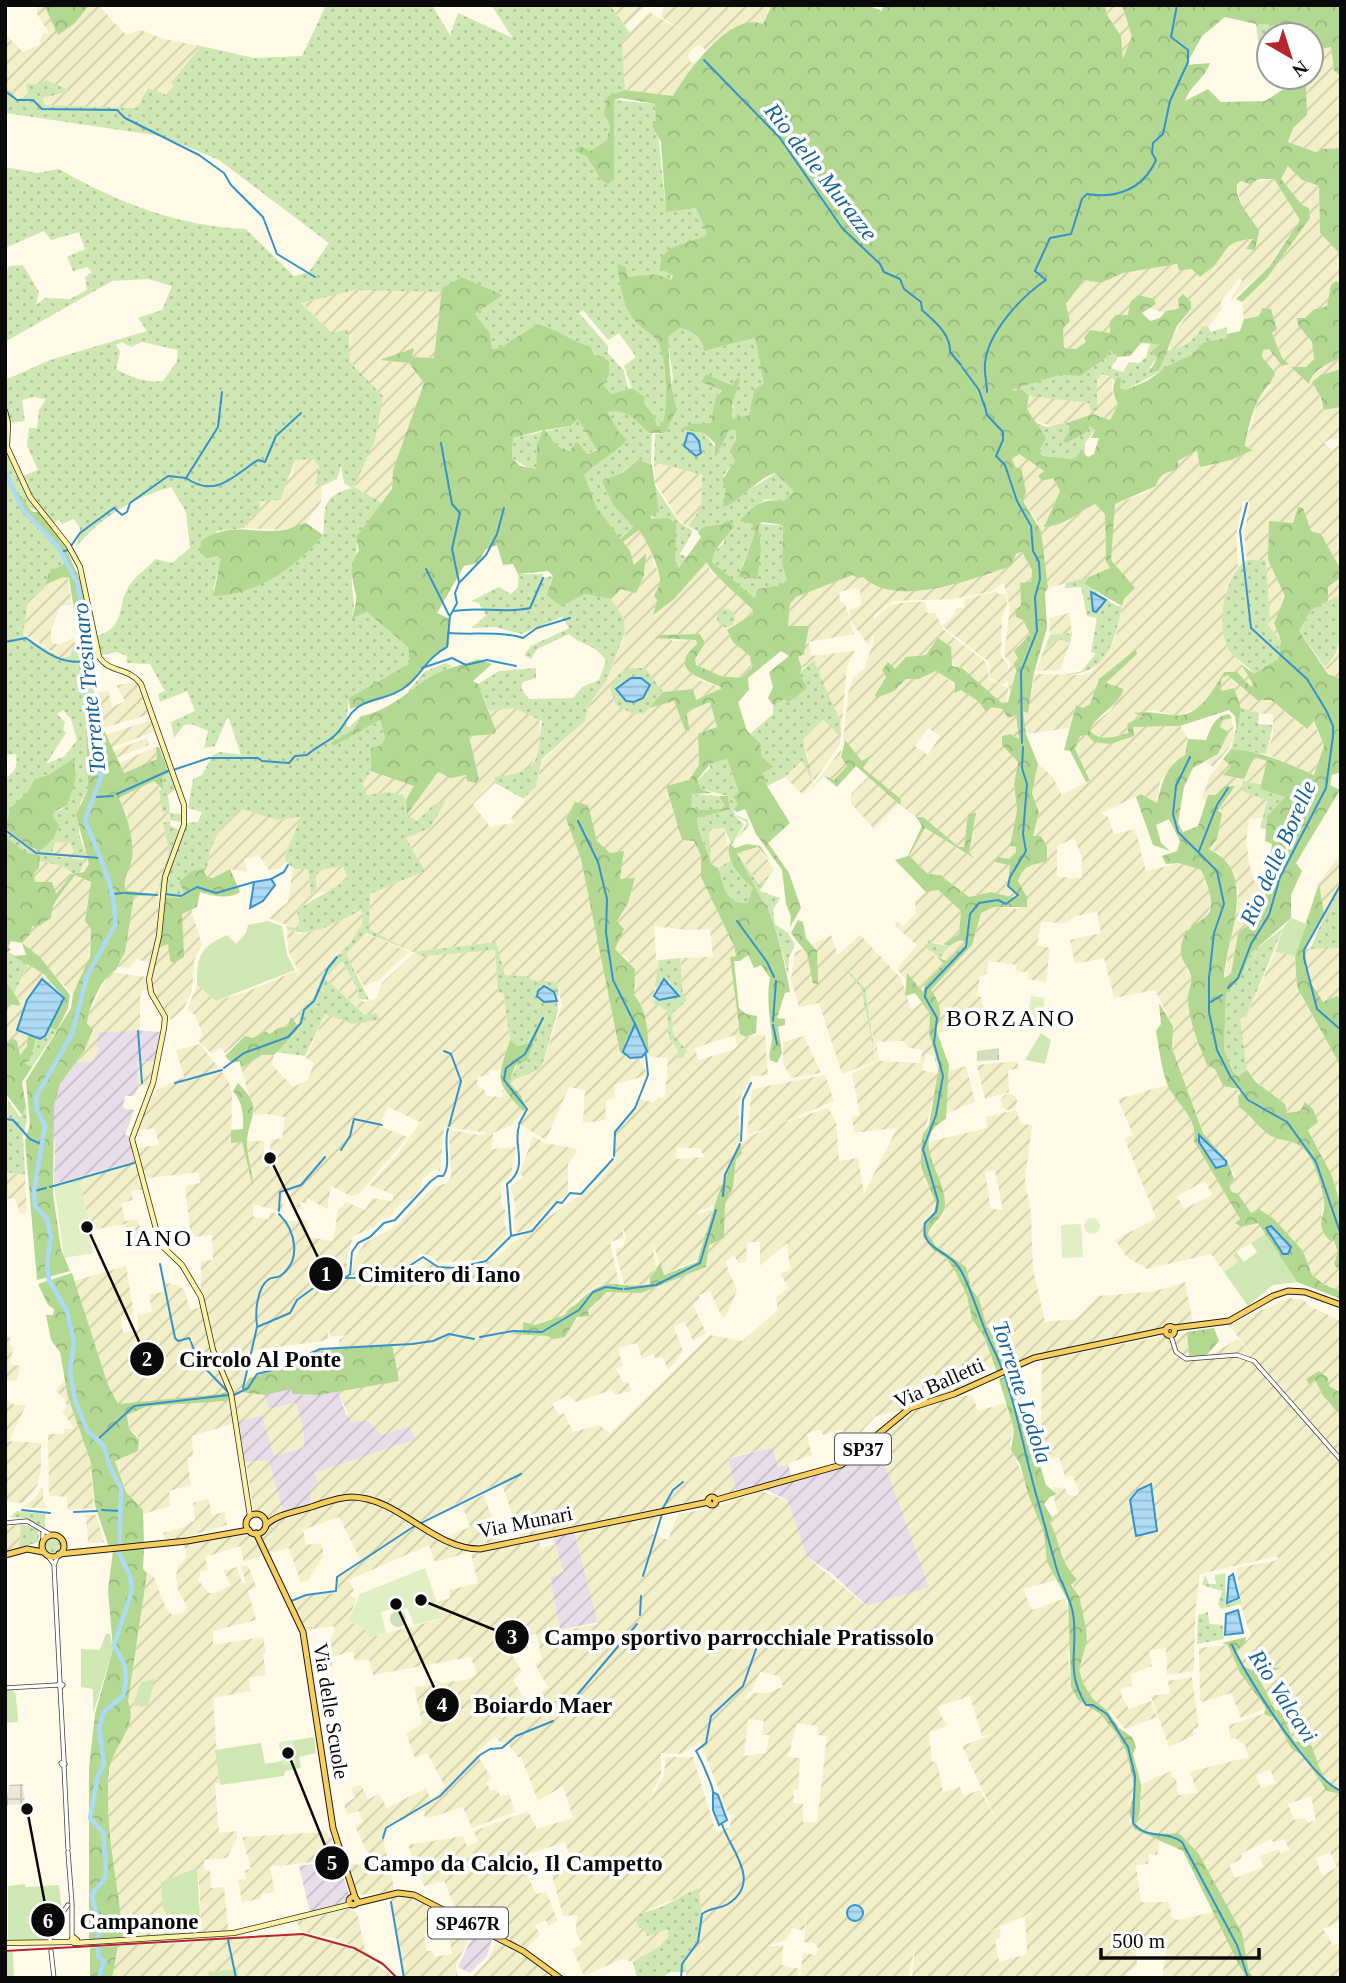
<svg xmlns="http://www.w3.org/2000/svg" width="1346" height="1983" font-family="'Times New Roman',serif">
	<defs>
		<pattern id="industrial-furrows" width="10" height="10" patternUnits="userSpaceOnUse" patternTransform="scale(1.75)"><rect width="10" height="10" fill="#e8dde9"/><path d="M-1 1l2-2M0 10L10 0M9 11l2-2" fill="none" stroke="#c6bcc6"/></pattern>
		<pattern id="farmland-furrows" width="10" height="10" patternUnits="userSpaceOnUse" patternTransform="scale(1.75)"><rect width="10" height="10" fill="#f3efc9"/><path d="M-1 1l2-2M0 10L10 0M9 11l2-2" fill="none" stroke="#cfccab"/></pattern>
		<pattern id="grass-dots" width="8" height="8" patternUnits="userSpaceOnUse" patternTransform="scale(1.75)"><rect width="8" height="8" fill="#cfe7b3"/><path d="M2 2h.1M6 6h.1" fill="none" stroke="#b0c599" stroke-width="1.8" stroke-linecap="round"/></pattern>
		<pattern id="forest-crowns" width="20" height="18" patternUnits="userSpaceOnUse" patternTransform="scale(1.75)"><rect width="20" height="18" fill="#b3d892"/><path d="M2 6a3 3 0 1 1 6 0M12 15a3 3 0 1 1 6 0" fill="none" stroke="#99b87d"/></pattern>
		<pattern id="cemetery-stones" width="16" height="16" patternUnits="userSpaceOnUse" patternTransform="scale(1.75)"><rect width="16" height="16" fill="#d3debb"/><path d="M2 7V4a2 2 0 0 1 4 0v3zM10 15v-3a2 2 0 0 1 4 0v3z" fill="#b4bd9f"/></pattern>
		<pattern id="plaza-grid" width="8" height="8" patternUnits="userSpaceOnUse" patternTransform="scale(1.75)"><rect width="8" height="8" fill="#ece7d9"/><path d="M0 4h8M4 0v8" fill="none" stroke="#c9c5b9"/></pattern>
		<pattern id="water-rules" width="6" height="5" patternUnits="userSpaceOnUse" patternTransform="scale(1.75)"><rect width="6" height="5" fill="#addbf5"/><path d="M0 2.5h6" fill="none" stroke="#94bbd1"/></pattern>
	</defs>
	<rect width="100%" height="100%" fill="#fffae7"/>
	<!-- industrial -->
	<g fill="url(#industrial-furrows)">
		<polygon points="135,1030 161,1032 154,1062 137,1061 139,1086 134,1096 125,1096 123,1108 134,1110 125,1135 129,1136 134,1161 54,1184 55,1143 52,1129 54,1105 60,1084 76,1062 93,1062 98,1032"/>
		<polygon points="284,1388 291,1389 293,1394 310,1395 338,1390 346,1415 369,1421 382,1435 408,1426 417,1439 315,1473 318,1483 307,1511 284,1519 269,1461 244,1462 236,1422 262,1415 274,1455 304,1447 295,1403 269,1409 266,1405 265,1395"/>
		<polygon points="874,1436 930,1587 867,1606 831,1573 807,1557 787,1500 760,1487 737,1493 727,1459 773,1447 778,1467 788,1464 792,1478 834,1467"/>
		<polygon points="573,1527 598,1622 560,1630 550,1577 563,1572 552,1532"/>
		<polygon points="338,1860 349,1895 344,1904 310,1913 299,1866"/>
		<polygon points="475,1931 492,1940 487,1956 470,1973 458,1967"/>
	</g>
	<!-- farmland -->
	<g fill="url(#farmland-furrows)" fill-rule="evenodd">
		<polygon points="37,5 44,5 59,34 75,23 89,5 98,5 126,35 141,30 164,39 201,46 171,83 174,86 168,96 137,108 45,105 42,98 70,91 40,84 26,84 28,91 26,98 16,99 14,92 5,88 5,34 23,52 39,45 43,33 49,33 37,14"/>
		<polygon points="610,5 643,5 644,8 625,26"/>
		<polygon points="664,5 772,5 763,24 711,44 706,50 699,45 692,49 688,56 691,63 697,62 704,54 703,59 673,97 625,90 622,40 649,12 682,31 661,17"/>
		<polygon points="1105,5 1122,5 1133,36 1123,61 1121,36 1107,15"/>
		<polygon points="1331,47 1334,70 1341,77 1341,148 1322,149 1318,153 1288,142 1293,128 1307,115 1306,82 1302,77 1311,77 1311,51"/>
		<polygon points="1289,166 1302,180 1319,186 1320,233 1341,255 1341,283 1336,281 1327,306 1313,310 1305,318 1298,318 1298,325 1312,342 1314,359 1306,367 1291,367 1309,383 1311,378 1330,361 1341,358 1341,369 1321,375 1317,388 1324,410 1341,407 1341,439 1330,439 1324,443 1332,450 1340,444 1341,570 1321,534 1311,531 1298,508 1293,523 1268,560 1285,596 1274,623 1281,641 1267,624 1270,619 1266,560 1247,560 1244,534 1250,504 1248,500 1243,501 1236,536 1238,566 1227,586 1224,603 1224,636 1229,650 1247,671 1253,684 1250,688 1237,672 1224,672 1202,707 1176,716 1153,710 1136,714 1144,716 1127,724 1128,733 1110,738 1096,736 1090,731 1092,725 1110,711 1124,690 1105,684 1137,654 1136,649 1099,679 1090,704 1083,708 1076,705 1069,728 1026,734 1022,711 1028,712 1035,674 1082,675 1091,672 1115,640 1124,599 1111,560 1112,509 1115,504 1148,492 1158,477 1192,451 1197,450 1200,466 1252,449 1245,446 1245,437 1251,428 1257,401 1270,387 1262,357 1263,349 1269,348 1282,366 1282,358 1272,333 1260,316 1244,319 1242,302 1267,278 1310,218 1280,179"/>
		<polygon points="1274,179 1300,220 1270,266 1229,302 1242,281 1240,278 1221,301 1222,309 1208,327 1202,327 1196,338 1185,346 1168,351 1173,336 1191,309 1165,313 1150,308 1156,304 1154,299 1128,315 1110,321 1110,333 1076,349 1064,348 1063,329 1070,321 1066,304 1084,280 1101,283 1123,273 1167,263 1206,271 1235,241 1254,239 1247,248 1255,248 1254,223 1240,204 1237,183"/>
		<polygon points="405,289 443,292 434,358 412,357 414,349 382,360 409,363 424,383 393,470 392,489 382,503 354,488 383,396 350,362 332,333 301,302 355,290"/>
		<polygon points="1102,374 1112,377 1113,396 1118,404 1110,420 1093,414 1055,426 1034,422 1027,409 1031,394 1089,403 1096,410 1097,378"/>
		<polygon points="1018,454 1045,471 1043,481 1053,477 1060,491 1045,527 1067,522 1080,510 1095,504 1105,514 1106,561 1110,568 1102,574 1048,588 1037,521 1023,501 1021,467 1016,468 1012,459"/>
		<polygon points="313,458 319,466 315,483 322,486 321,502 306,523 286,530 244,528 260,501 292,476 295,460"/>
		<polygon points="654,462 702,475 701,508 688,527 680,521 655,482"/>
		<path d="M639,530L650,544L654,564L659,572L661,583L654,596L657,598L653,615L674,599L707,561L710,571L733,588L753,609L754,614L736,627L733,642L750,655L752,668L741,678L721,676L696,666L695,659L705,643L700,634L660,635L673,641L695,640L697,644L689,652L699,680L723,688L695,700L693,689L663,692L645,669L629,668L620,673L645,713L649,708L674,700L685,730L690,731L685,712L710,702L717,727L698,734L699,765L689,780L666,786L682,840L694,841L701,856V877L734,946L736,957H730L740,1033L746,1037L765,1034L768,1075L752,1076L743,1091L738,1106L740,1141L723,1203L699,1211L698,1214L713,1209L698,1259L663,1275L652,1240L656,1267L650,1278L651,1284L634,1287L624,1284L615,1249L623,1247L626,1236L621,1224L624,1238L610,1242L619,1283L599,1285L579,1298L565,1315L535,1325L523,1322V1331L514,1334L564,1337L570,1325L607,1292L641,1293L706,1267L709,1245L724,1238L725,1205L733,1187L736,1160L742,1153L740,1145L750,1136L774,1126L747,1135L752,1089L825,1075L834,1101L779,1124L828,1108L836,1121L839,1161L858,1158L864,1194L897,1128L854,1133L852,1117L860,1115L852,1074L877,1061L865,988L842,964L861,988L876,1061L842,1074L819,1003L799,1007L791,979L795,952L802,949L807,954L812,977L817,951L812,944L831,935L838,955L860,935L901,978L911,1010L922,1002L930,1014L929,1034L939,1066V1075L921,1146V1167L936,1203L923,1230L932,1249L946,1258L955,1271L967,1296L972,1319L985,1339L994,1363L991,1370L952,1398L972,1395L978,1411L1005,1403L1014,1430L1010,1443L1044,1533L1047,1554L1056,1580L1023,1589L1032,1610L1066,1598L1071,1638L1068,1654L1071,1687L1078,1700L1100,1714L1116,1733L1126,1751L1135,1788L1130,1803V1822L1149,1837L1160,1838L1157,1855L1149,1854L1148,1864L1136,1865L1141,1902H1169L1172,1918L1177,1920L1214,1912L1248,1978H1162L1168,1939L1135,1941L1137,1966L1127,1973L1128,1978H912L915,1947L908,1978H800L803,1953L816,1955L818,1948L814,1943L804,1942L808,1903L804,1931L793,1928L786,1940L767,1946H783L782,1965L799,1969L798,1978H686L685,1961L704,1913L698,1900L679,1897L639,1914L644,1927L652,1934L668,1928V1941L633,1962L622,1959L584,1976L572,1949L582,1944L576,1932L577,1915L563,1916L552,1875L573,1866L565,1842L520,1857L534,1890L537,1894L546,1892L558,1921L548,1926L546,1920L535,1925L540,1935L526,1948L457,1913L444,1881L424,1886L414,1861L408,1845L463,1836L467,1846L478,1842L474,1831L528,1811L537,1829L573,1818L563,1786L538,1801L521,1757H518L508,1744L500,1742L495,1736L476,1753L492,1779L486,1783L491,1791L496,1789L501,1797L509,1794L515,1812L472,1828L463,1807L425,1819L424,1810L385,1828L384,1843L395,1891L361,1895L354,1890L342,1858L348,1857L351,1863L359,1865L371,1861L355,1826L363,1822L359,1811L347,1814L344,1804L355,1798L351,1787L361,1785L368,1799L379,1794L387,1808L426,1788L431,1799L436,1795L445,1786L427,1753L415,1758L406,1734L422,1723L414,1687L465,1680L476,1675L475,1667L470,1657L373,1675L369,1659L355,1661L353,1651L332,1657V1667L326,1668L320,1652L332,1648L330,1641L335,1630L333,1626L307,1630L291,1602L308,1595L335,1593L338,1591L337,1577L361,1561L339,1517L303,1530L306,1545L321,1543L323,1550V1557L308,1580L301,1583L289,1548L267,1554L258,1536L266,1526L264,1520L254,1513L246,1462L269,1461L285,1519L348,1498L380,1503L382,1500L359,1493L311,1502L310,1490L318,1483L315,1473L416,1439L408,1426L382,1435L369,1421L351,1422L338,1390L398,1381L392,1344L339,1348V1340L346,1335L331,1337L329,1326L328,1338L322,1341L248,1351L242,1391L265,1395L269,1409L296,1403L304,1432V1448L274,1456L262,1415L192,1436L193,1456L187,1458L191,1485L169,1491L171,1506L143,1514L126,1492L115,1460L138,1451V1436L129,1429L127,1413L115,1402L108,1385L74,1281L126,1266L134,1314L121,1317L123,1333L138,1330V1315L152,1312L149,1294L166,1292L165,1283L179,1285L185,1291L190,1310L205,1306L201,1295V1261L213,1260L212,1235L191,1237L185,1186L200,1183L199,1172L141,1179L144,1189L131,1191L133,1200L121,1203L125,1221L138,1219L141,1233L129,1239L125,1224L91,1230L78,1177L139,1159L136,1148L159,1145L155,1128L136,1131L149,1101L158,1089L184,1077L176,1050L200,1044L228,1080L232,1093L231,1143L242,1142L253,1185L247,1141H264V1164L277,1152H270L271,1140L282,1138L285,1117L266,1114L255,1116L241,1068L262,1055H274L272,1065L293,1087L308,1080L314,1063L306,1058L325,1014L352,1024L366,1015L325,978L341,960L358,990L359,999L364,1002L377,998L382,983L413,954L495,950L498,993H503L510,1040L500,1070H489V1075L477,1077L478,1088L484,1089L486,1096L503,1097L502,1089L523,1111L512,1125L493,1133L492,1149L516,1147L511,1175L501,1184V1203L505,1210L504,1223L507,1230L505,1239L485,1259L439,1263L429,1255L419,1254L416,1260L393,1274L374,1277L361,1273L350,1276L354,1259L365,1243L397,1225L432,1188L447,1183L451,1177L449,1130L479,1135L489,1133L444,1127L440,1171L435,1169L423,1179L420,1188L412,1198L402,1202L391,1216L382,1218L373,1228L353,1236L346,1260L349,1273L346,1278L365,1281L398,1277L427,1263L458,1270L486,1263L498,1256L512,1243L598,1182L615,1160V1132L626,1123L640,1098L653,1103L658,1097L665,1098L668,1058L650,1057L640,1001L634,995L629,960L615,950L618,914L628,903L635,879L620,880L624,851L610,854L597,841L593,827L566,819L581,859L620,1051L630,1058H639L648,1075L614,1085L615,1098L606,1101L605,1120L583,1123L585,1090L569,1087L546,1140L519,1124L527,1108L521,1096L508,1082L541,1069L562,1005L557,983L532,980L527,976H505L496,942L412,952L369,929L370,894L425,871L406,838L433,805L417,821L407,815L438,771L479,779L469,736L496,731L487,715L489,711L514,708L539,717L542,747L528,770L519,775L495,778V783L473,804L490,827L515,823L511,818L536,786L542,761L585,721L589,704L607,680L625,635L624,619L611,599L645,554L634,565L622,542ZM654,926L687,930L710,929L713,957L680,958L683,995L672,1014L673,1034L687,1051L677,1058L678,1050L669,1038L667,1011L653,1001L659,1000L654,996L659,960H656ZM735,1035L737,1045L733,1050L698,1060L695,1048ZM903,1041L909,1048L923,1050L920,1063L879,1061L876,1042ZM926,1054L934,1056L938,1074L922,1070ZM388,1107L420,1122L397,1155L369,1185L394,1195L392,1201L372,1198L365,1210L346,1202L338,1210L333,1241L307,1237L308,1220L288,1221L270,1211L269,1219L253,1217V1204L283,1212L282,1192L289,1191L290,1208L300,1207V1201L306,1204L307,1198L327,1209L331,1186L351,1196L359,1194L408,1137L379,1126ZM677,1147L700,1149L705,1157L676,1159ZM747,1242H760V1266L787,1243L790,1269L780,1274L789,1288L776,1297L778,1310L742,1341L710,1335L610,1433L599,1425L573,1432L564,1413L559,1415L552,1404L568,1395L576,1402L612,1390L614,1395L631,1391L628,1382H623L616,1369L623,1366L618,1348L637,1343L642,1359L653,1354L655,1358L663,1357L668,1370L683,1352L674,1326L685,1322L693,1341L706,1333L693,1304L700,1299L699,1295L709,1291L723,1318L729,1310L737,1290L725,1262L734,1256L739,1263L746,1262ZM932,1403L904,1414L876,1441L929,1587L866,1606L807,1557L788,1501L761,1491L712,1508L678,1514L668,1540L652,1534L659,1516L575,1533L598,1624L560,1631L550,1577L563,1573L555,1544L541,1548L539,1541L471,1554L478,1583L449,1590L450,1598L437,1602L441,1619L368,1638L365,1629L348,1621L356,1599L350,1595L354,1591L349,1580L429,1545L435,1562L467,1553L469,1546L500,1541L484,1495L462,1505L470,1527L438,1540L415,1524L501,1482L520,1537L736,1492L728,1458L772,1447L778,1467L812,1455L807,1434L820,1429L823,1435L842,1429L848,1441L859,1434L876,1416ZM536,1633L542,1659L535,1664L548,1687L527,1703L513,1680L522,1672L509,1650ZM760,1672L779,1676L783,1687L767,1693H752L750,1698L742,1700L752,1690ZM970,1696L982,1736L994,1734L962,1746L999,1825L980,1790L963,1796L960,1787L943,1792L937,1762H932L929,1732L947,1726L937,1707ZM748,1719L764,1721L762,1735H769L766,1753L744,1756ZM797,1723L818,1726V1735L827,1736L817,1822H803V1804L794,1803L793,1789L798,1790L800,1758L788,1757ZM700,1742L729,1815L735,1816L731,1818L730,1827L716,1832L693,1757H666L664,1776L646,1806L661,1774V1753L682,1754ZM1034,1912L1025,1917L1027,1954L999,1962L995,1940L1001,1937L1000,1928L974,1938Z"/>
		<polygon points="1022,552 1032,570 1031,583 1020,584 1023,620 1030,634 1017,646 1018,658 1010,694 1006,676 1011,664 1004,655 1010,608 1004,583 990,592 953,599 893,601 874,615 874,631 869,646 850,620 849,610 861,605 860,590 855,588 839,592 840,601 845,604 854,634 809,642 811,656 855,651 847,666 840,744 814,781 807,767 808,755 803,740 823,720 839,735 840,721 813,662 802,668 788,626 790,604 796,597 853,575 947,583 971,580"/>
		<polygon points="63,577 68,578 72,605 60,606 51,630 51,640 52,644 60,644 73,638 75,643 70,656 61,658 37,641 23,635 28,600 45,585"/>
		<polygon points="1341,577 1341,594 1328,601 1328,587"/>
		<polygon points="998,591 998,594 1006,594 1007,603 1002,619 1001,656 1008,665 1006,683 1000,684 990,677 989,662 942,626 954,616 956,608 964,608 965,599"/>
		<path d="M908,602H925L927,613H935L943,629L987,663L989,679L1008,688L1007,703H1002L962,668L926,655L906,657L895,669L882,670L886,677L881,694L894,691L906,679H919L936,671L978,701L985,711L991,707L1016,714L1019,740L1010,734L1002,737V745L1018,762L1014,784L1017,810L1010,845L1016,847V852L1009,859L1018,895L1016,898L991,892L969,897L940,875L928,874L908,856L925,828L972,857L969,853L968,814L964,847H959L923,817H916L900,805L901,799L863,768L871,757L862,761L843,741L848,694L853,677L864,668L873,644L874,619L890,605ZM928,728L940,736L928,755L915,746Z"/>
		<polygon points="1069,613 1072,633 1050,635 1049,618"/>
		<polygon points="1058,639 1070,643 1060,670 1036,671 1044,650"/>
		<polygon points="1341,642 1341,679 1329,674 1325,667 1333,660"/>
		<polygon points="1228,675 1257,699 1271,700 1306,729 1313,721 1324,746 1314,775 1266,754 1273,735 1273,714 1251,713 1241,708 1234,688 1222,691 1220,688 1222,678"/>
		<polygon points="137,682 150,714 100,729 96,694 108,690 112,707 125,701 116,685"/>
		<polygon points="1232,718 1234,736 1229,748 1213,767 1206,762 1218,754 1229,732 1220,727 1223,720"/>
		<polygon points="152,720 154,732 110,748 105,735"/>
		<path d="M1180,726L1188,739L1185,755L1175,761L1160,781L1157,803L1141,794L1102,813L1104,816L1107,815L1114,834L1135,829L1146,871L1179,863L1201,870L1213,902L1204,920L1188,928L1182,948L1184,963L1191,977L1188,999L1223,1086L1242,1091L1238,1096L1240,1107L1254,1116L1269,1135L1300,1144L1315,1163L1325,1203L1321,1215L1338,1252L1334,1264L1341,1274V1291L1325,1285L1312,1275L1303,1251L1274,1219L1251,1213L1238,1195L1232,1192L1229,1185L1235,1176L1228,1162L1203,1133L1172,1048L1173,1026L1155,990L1114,998L1104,958L1075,964L1070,940L1101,933L1097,912L1075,916L1067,923L1041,922L1037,945L1050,948L1046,982L1027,979L1028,972L1015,971L1017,965L989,961L986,974L980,976L977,996L981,997L985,1015L938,1034L936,1029L931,990L972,945L981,913L994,907L1019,909L1018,881L1022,870L1029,863H1040L1047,847L1041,836L1033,837L1039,813L1032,793L1038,764L1053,777L1063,798V794L1089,781L1075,749L1080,736L1087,735L1094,742L1133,736L1132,727ZM1074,838L1082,857V878L1057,877V846Z"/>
		<polygon points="147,738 149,745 116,758 113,751"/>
		<polygon points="156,747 157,759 124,773 119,763"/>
		<polygon points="841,750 841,757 848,766 838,778 834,780 824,776 805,796"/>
		<polygon points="1254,757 1268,761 1261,784 1243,781 1243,791 1267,801 1262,818 1249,819 1246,841 1251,874 1257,879 1264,878 1255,921 1238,933 1231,974 1224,978 1239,890 1227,864 1219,853 1209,849 1217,839 1222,814 1215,795 1208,795 1207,800 1202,799 1209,777 1223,759 1231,766 1224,775"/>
		<polygon points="803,761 813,783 803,795 785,777"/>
		<polygon points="371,771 394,777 415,786 406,800 402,795 367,796 363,784"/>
		<polygon points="868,777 899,803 874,829 851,803 851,794"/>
		<polygon points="154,781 159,786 163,811 171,815 164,828 169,852 159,885 157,937 151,963 136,959 130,968 118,967 125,952 134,896 155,895 125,890 123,877 132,862 127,814 119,798"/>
		<polygon points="241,809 277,820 301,817 285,855 286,862 279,869 269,870 259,856 244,859 247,872 230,869 213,878 207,877 204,872 216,836 225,820"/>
		<polygon points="724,828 731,860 718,868 711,864 709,829"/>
		<polygon points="54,842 70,843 83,858 87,857 89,864 84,872 80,872 83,860 50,856"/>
		<polygon points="758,847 774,868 760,886 738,853"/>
		<polygon points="1341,853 1341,884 1324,914 1319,883"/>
		<polygon points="39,861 62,866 72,874 56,894 35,882 34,873"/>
		<polygon points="293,866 295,869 308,869 311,895 316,893 316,871 343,866 348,879 329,891 319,893 297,910 300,930 268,918 288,902"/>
		<polygon points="75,875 91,882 85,921 91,929 88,963 73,994 22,943 31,933 32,926 55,906 58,896"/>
		<polygon points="938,890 961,911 959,934 943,944 932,943 926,948 944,964 925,984 923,992 907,974 906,980 897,969 917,945 895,926 898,922 903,927 916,913 915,902 925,891"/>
		<polygon points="191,909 202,945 194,961 192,991 184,1008 171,1020 154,994 151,978 158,948 168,943 170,961 182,914"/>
		<polygon points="363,910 362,924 350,943 324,970 314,997 301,1009 298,1026 290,1021 288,1026 278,1028 270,1034 264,1031 253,1038 245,1036 225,1053 220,1048 212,1054 198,1041 203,1035 195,1015 187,1010 197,985 216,1001 249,991 298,970 288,950 287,929 299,934 317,930"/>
		<polygon points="366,933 409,952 380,979 364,986 345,954"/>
		<polygon points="960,940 967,943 946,961 940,958 946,948"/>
		<polygon points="1341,941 1341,999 1323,1003 1308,978 1305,949 1339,948"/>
		<polygon points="1275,952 1295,956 1297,987 1341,1067 1341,1213 1320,1153 1300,1111 1287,1113 1247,1070 1240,1017 1246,1017"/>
		<polygon points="28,965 44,974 57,991 42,979 17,1030 28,1035 27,1046 20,1055 12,1038 5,1045 5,1014 10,1004 19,1006 13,996"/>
		<polygon points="110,972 146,977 148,989 142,991 140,998 140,1031 99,1032 96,1044 99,1049 93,1062 76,1062 84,1051 87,1017"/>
		<polygon points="804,1036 821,1073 791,1078 783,1063 783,1042"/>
		<polygon points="137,1061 156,1063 148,1092 146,1086 139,1086"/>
		<polygon points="1018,1061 1018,1069 1008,1070 1009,1092 985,1099 977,1065"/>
		<polygon points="966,1066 975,1102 945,1114 949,1071"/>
		<path d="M1167,1085L1182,1103L1196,1130L1194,1141L1241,1219L1236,1223L1241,1227L1258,1223L1265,1234L1233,1254L1238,1262L1224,1272L1211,1254L1147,1269L1127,1257L1115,1240L1156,1218L1124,1138L1133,1135L1118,1099ZM1205,1181L1212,1195L1184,1209L1177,1196Z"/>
		<circle cx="1009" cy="1102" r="8"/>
		<path d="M1016,1110L1021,1124L1032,1125L1025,1181L1031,1213L1033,1269L1045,1322L1076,1319L1098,1296L1155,1291L1185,1282L1193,1323L1175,1327L1167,1321L1162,1331L1040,1355L1008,1366L996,1338L987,1327L977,1295L971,1288L966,1267L936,1246L928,1234L943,1215L945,1201L927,1151L932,1141L987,1128L986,1117ZM995,1170L1003,1210L991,1209L985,1172Z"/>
		<polygon points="533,1136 545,1143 577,1149 576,1153 568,1164 568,1196 553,1203 530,1228 518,1233 514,1230 515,1204 511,1187 523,1177 520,1173"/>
		<polygon points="5,1172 25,1175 27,1212 20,1214 15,1198 6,1199"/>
		<path d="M1289,1298L1304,1300L1309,1306L1341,1321V1393L1315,1380L1323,1397L1341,1416V1921L1323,1929L1333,1945L1341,1942V1978H1254L1249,1972L1242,1933L1199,1854L1180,1834L1157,1835L1141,1829L1136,1824L1140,1811L1141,1784L1171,1771L1172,1778H1176L1178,1795L1198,1793L1189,1772L1249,1757L1245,1745L1235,1738L1230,1740L1229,1725L1275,1710L1258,1678L1279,1668L1253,1671L1243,1666L1236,1650L1251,1636L1241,1606L1237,1568L1278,1560L1277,1556L1200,1574L1195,1613L1194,1671L1167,1675L1166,1648L1149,1650L1152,1666L1131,1674L1132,1686L1121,1688L1122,1697L1129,1709L1151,1701L1157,1717L1125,1729L1113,1714L1093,1699L1083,1683L1079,1669L1087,1641L1070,1573L1050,1522L1053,1519L1051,1515L1058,1514L1054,1497L1057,1494L1052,1487L1065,1488L1067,1494L1076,1496L1079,1493L1073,1476L1065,1477L1059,1457L1039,1462L1034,1444L1041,1443L1042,1360L1163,1336L1174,1340L1187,1332L1189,1354L1203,1359L1238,1339L1257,1362L1229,1325ZM1270,1769L1276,1783L1261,1788L1256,1775ZM1311,1796L1316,1820L1308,1823L1305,1818L1294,1820L1288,1804ZM1271,1839L1273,1842L1285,1839L1289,1850L1280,1854L1279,1849L1260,1856L1263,1867L1235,1878L1229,1865L1241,1859L1242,1853ZM1330,1852L1337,1867L1322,1876L1316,1858Z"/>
		<polygon points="5,1337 10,1337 10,1346 13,1347 10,1364 20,1366 17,1381 5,1380"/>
		<polygon points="66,1377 68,1397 91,1463 94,1509 68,1510 67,1497 49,1496 48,1434 64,1434 64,1429 74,1429 62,1411 67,1407 65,1399 56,1391"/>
		<polygon points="5,1399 15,1405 26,1405 9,1441 41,1443 41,1469 37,1486 24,1502 19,1503 5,1501"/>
		<polygon points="43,1485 43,1500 47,1508 23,1507 35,1498"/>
		<polygon points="209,1499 212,1515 225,1512 227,1525 189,1536 190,1544 243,1531 256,1536 264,1555 244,1562 240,1546 205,1557 208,1570 201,1572 198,1580 209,1593 215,1593 231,1585 224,1571 237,1567 242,1583 246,1583 241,1566 248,1565 256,1587 248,1591 256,1620 213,1631 213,1645 263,1637 266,1653 263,1654 266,1675 249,1678 251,1691 213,1698 219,1783 215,1784 219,1833 237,1831 237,1838 227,1858 204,1860 204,1871 210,1870 211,1888 224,1887 229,1938 300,1933 314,1935 355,1950 395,1978 239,1978 237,1970 208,1973 209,1978 112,1978 118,1946 201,1942 200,1892 197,1869 194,1869 161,1882 162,1906 171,1922 165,1929 164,1937 121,1940 107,1798 111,1761 119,1741 125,1736 130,1719 128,1702 147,1573 153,1575 166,1608 172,1615 183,1613 187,1607 178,1590 176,1577 178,1566 187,1557 183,1540 166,1541 163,1533 181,1528 195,1520 193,1503"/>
		<polygon points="86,1515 96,1515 104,1542 88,1543"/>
		<polygon points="21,1524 19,1548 5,1552 5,1527"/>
		<polygon points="1228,1645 1240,1673 1267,1708 1241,1718 1231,1693 1202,1702 1200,1700 1199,1648"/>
		<polygon points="1192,1677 1199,1728 1193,1729 1193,1736 1169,1747 1151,1696 1170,1693 1168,1681"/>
		<polygon points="324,1832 332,1838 338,1859 270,1867 275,1892 262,1894 261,1899 242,1902 238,1880 246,1879 245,1870 251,1869 242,1837"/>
		<path d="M412,1895L474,1929L456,1965L458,1978H405L391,1898ZM444,1930L446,1936H449L452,1954L434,1957L433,1951H427L424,1934Z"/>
		<polygon points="351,1908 357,1913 366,1953 338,1939 300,1931 297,1921"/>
		<polygon points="497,1942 529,1958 556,1978 471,1978 487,1961"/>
	</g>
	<!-- grass -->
	<g fill="url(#grass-dots)" fill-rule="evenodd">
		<path d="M326,5H432L450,35L458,13L513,38L491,5H610L630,33L622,41L625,90L609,99L604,113L610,127L607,140L590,151L587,157L601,180L614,179V100L655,104L666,211L696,208L708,232L705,236L673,247L671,281L656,274L627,277L618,265C620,285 622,305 636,321C642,329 655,335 659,344C668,363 669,406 662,425L657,426L655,417L632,388L624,366L636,357L619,333L608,340L583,310L579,313L608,346V353L624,371L628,389L611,394L602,385L590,347C571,341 556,328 537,324L500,348L492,349L490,333L475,314L503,295L462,277L443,292L355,290L301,303L332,333L348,329L350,362L383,396L375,440L354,487L382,503L356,537C360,554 351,566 352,583C352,597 356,601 352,617L367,612L409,648V665L349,698L346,726L349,727L361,716L354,729L332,743L334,746L380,720L385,738L381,745L372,748L371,771L363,784L367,795L388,792L402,795L406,800L407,815L417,821L433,805L446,800L430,828L406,838L425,871L370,894L369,929L412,952L496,942L505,975L527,976L532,980L557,982L559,995L557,997L554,992L544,1002L557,1001L558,1011L541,1069L508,1082L540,1023L528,1043L518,1046L510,1040L503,993H498L495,950L423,956L366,933L346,954L369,1000L359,999L358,990L342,961L325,978L365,1015L377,1013L379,1020L352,1024L325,1014L305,1056L276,1052L297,1032L301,1009L314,997L324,970L350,943L362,924V910C339,920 312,940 287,929L286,926L300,929L297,910C314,899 331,890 348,879L343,866L316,871V893L311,895L308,869H295L286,862L285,855L301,817L277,820L241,809C221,823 211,842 207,867L192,871L185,894L179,898L164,897L168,870L187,823L198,822L202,812L188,808L193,779L202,775L213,755L220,752L241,755L228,716L215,746L204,748L208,731L191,724L184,725L174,738L171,722L195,711L187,691L160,702L158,694L165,691L150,664L126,663L127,656L117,652L98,656L94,637C129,627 115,605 131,583C138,574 148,567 156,559L172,563L190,548L186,512L171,487C133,498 101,517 76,547L80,528L74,519L62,524L59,519L52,525L39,512L18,500C29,523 61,536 65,563C56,568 45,577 45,588L28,600L23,635L61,658L70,656L75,643L79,645L84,677L97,673L100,684C87,699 87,704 94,726L86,728L88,790L80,803L79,834L87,857L76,855L70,843L55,842L51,856L84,860L80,872L75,875L62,866L39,861L40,855L25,852L5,836V828L30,847L53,817L54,812L63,809L76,768L73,759L48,775L34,779L29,790L11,809L5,824V779C15,772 18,766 16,754L5,755V447L18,478L38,470L27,446L29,428H37L39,410L46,399L34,397L22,400L25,421L7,423L5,429V380L50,360L147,331L138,318L162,310L172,286L148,279L112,281L5,342V276L9,266L23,265L39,292L36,305L45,298L70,299L87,290L85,277L92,272L87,267L73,271L67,257L85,249L79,232L51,240L44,231L5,248V167L37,173L59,169C119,203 177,226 246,229L294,276L309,272L329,243L219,160L161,136L5,113V88L14,92L16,99L25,98L28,91L26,84H40L46,80L71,91L42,98L45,105L137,108L148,88L168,96L174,86L171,83L201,46L254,58L302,56ZM122,342L131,347L142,342L178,350L177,361L163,381C145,383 133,378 116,369L120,352L116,345ZM313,459L319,466L315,484L322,486L337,479L341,465L344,483L352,488C319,497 326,509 323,535L212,595L222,555L216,531L244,528L251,516L259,513L260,501L280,500L295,460ZM63,710L71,719L77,740L65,756L46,764L66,733L63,729L65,722L57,714Z"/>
		<polygon points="1256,24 1293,25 1289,35 1269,35 1269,61 1257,56 1259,47"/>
		<path d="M1202,326L1208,327L1211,332L1227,327V338L1204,342L1191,355L1125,390L1120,388L1117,378L1114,382L1112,377L1102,374L1097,379V410L1091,411L1089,403L1029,396L1022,389L1013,391L1012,388L1060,375L1080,376L1109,349L1118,357L1111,368L1123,372L1129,362L1139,363L1146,357L1150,343L1156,341L1161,344L1157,358L1149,368L1159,370L1166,346L1169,351C1185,346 1194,342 1202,326Z"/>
		<path d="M680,328C694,331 700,338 704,351L755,338L765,384L754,390L749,415L732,420L733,385L706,374L701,382L722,389L715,399L711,424H691L690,430L704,433L717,450L729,430H736L735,461L723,476L736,498L776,473L795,491L784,501L765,499L741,521L752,524L755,532L742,567L761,549L759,524L783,525L782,565L787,580L781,585L758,589L753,599L712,562L715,551L724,543L722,524L703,527L699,532L688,526L701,508L702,475L654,462L655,434L665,433L673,377L667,337Z"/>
		<polygon points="620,409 631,414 652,433 651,464 639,459 621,473 614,506 633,527 619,539 596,506 583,475 605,455 619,432 606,412"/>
		<polygon points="578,419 597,449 587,454 577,441 571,451 556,445 537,445 536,469 532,470 512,458 513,438 570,426"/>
		<polygon points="1034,422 1047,427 1069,422 1069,432 1090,425 1095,430 1085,443 1085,455 1080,452 1074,459 1044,456 1039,451"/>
		<polygon points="654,485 679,522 693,531 680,554 687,557 680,569 675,560 674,534 649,515 659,512"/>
		<path d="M1247,560H1266L1270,619L1267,624L1281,641L1278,659L1254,675C1249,665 1237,661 1230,652C1215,628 1223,575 1247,560Z"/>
		<path d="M518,574H543V578L553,576L549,585L611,599L624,619L625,632L607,680L589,704L585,721L542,759L536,786L524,799L495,783L494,777C541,772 537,762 542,721L514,708L489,711L478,684L499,671L536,668V678L523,682L521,688L529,699L573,698L582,687L599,680L606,661C594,642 582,647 569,634L537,649L531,659L524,655L531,646L569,628L562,617L521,634L495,627L472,628L486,615L479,603L471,601L499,587L511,594L518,587Z"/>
		<path d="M1089,577L1084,584L1117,606H1122C1115,642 1106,675 1064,675L1082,671L1096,653L1091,652L1097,618L1087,616L1081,587L1065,588L1066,583Z"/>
		<path d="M1341,594C1341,619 1346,649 1325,667L1299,631L1311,610Z"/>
		<circle cx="726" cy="618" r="9"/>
		<polygon points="1072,633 1070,643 1058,639 1044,650 1050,635"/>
		<path d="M814,661L840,721L841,737L823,720L803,740L813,783L802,761L785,777L767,786L763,773L774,767L762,757L760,743L750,734L773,714V705C792,694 795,671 814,661Z"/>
		<polygon points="445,663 453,666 432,676 403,698 424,672"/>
		<polygon points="629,668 645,668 663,692 645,713 633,714 616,705 610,688 620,673"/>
		<polygon points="1241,708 1259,713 1258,724 1273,725 1266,754 1231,749"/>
		<path d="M727,759L739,795L738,805L733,809L736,815L748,820L749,826L737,838L747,823L732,813L744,824L732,845L724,828L709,829L711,864C707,846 698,837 697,818L730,808L728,796L701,789L697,781L710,768V764Z"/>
		<polygon points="169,773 176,789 168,795 170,813 182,814 182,822 170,820 170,825 181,831 165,872 161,896 159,885 169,852 163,823 169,821 171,815 162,811 159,789 163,790 161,776"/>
		<polygon points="1243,781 1261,784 1260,789 1285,797 1267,816 1266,829 1260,828 1267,801 1242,791"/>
		<polygon points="691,794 719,796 726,808 701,810 691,807"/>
		<path d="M737,853L760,886L774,868L760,891L780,898L773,910L775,924L788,933L795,945L789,958L788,976C785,960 772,909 762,900Z"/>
		<path d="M731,860L738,873L753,888L747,903C725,904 724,885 718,868Z"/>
		<polygon points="1341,886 1339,948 1310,949 1335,892 1340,892"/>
		<polygon points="1283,928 1246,1017 1240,1017 1247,1070 1238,1076 1233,1072 1224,1049 1226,994 1241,977 1251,953"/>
		<polygon points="929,939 932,943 949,946 940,958 926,948"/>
		<polygon points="9,952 28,965 13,996 5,980 5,955"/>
		<polygon points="680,958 683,995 687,1000 672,1014 673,1034 687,1051 683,1057 677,1058 678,1050 669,1038 667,1011 652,1001 678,996 669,981 658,985 657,990 655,986 659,960"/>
		<polygon points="838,960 865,988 876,1061 861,988"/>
		<polygon points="50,1028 57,1030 32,1067 18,1060 29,1058 36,1038 45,1036"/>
		<polygon points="8,1100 20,1117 26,1107 27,1121 23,1135 25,1175 5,1172"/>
		<polygon points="17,1511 45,1514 45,1530 27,1519 10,1517"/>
		<polygon points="21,1524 38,1529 39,1542 19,1548"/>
		<circle cx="53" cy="1546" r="9"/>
		<polygon points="1225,1573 1226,1604 1241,1599 1241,1604 1221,1609 1218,1604 1222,1591 1202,1585 1205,1575 1209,1584 1216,1584 1215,1575"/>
		<polygon points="1208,1612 1209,1624 1223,1625 1224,1639 1197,1644 1198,1615"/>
		<path d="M698,1888C704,1920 706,1933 685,1961L687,1972H671L661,1978H637L633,1962L668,1941V1929L647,1936L644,1927L639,1928L636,1921L639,1914L661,1907Z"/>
	</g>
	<!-- forest -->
	<g fill="url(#forest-crowns)" fill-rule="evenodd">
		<polygon points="44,5 89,5 75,23 58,35"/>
		<path d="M772,5H867L882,11L883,5H1105L1107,15L1121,36L1123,59L1132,36L1122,5H1341V77L1334,70L1331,47L1311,51V35H1299V26L1256,24L1225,17L1202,36L1186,65L1210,63C1204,80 1191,84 1185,101L1208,89L1221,102L1265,101L1295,82H1306L1307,115L1293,128L1288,142L1318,153L1321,149L1341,148V255L1320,233L1319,186L1302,180L1288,166L1281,179L1302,205L1309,208L1310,218L1267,278L1242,302L1236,299L1270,266L1300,220L1274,179H1259L1250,184L1241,181L1237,184C1235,203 1250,215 1259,231L1255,250L1246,249L1253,239C1229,241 1230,245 1217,262C1214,268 1205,272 1200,277L1192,269L1179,270L1177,264L1123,273L1101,283L1084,280L1066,304L1070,321L1063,329L1064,348L1076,349L1086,342L1084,338L1090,330L1110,333V321L1116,315H1128L1131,301L1139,295L1154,299L1156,304L1142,313L1150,321L1160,318L1166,311L1179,309L1178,299L1183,294L1191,302V309L1177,326L1159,370L1149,373L1157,358L1152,351L1160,344L1141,343L1130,356L1118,357L1109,350L1108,356L1080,376L1060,375L1012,389L1014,391L1022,389L1029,396L1027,409L1046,438L1039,451L1043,456L1074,459L1081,451L1088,457L1094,454L1099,438H1091L1095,430L1090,426L1085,433L1066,443L1063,441L1069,432V422L1093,414L1110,420L1118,404C1113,395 1111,386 1117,378H1121L1120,388L1125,390L1147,381L1168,366L1191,355L1204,342L1227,338V334L1240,331L1244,319L1260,316L1262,308L1271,309L1277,329L1272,333L1282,358L1289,364L1282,366L1269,349L1263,350L1262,357L1275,373C1271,385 1262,391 1257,402C1253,410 1245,438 1245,446L1253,450L1231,460L1200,467L1197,450L1178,461V468C1168,474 1160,471 1156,486L1115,504L1111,560L1135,588L1124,599L1122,606L1084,584L1089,577L1110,568L1106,561L1105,514L1095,504C1077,512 1066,526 1044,527L1060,491L1053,478L1042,481L1038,476L1044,471L1019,454L1012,459L1016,468L1021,467L1026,492L1023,501L1041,531L1048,588L1045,592L1047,628L1034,673L1028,713L1023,711L1026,734L1038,764L1032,793L1039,813L1033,836H1041L1047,847V861C1031,866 1025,863 1018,881L1027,897V907H994L981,913L972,945L931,990C940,1002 943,1016 936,1029L949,1065L946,1119C908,1139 944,1173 945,1202C946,1217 933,1221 928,1234L936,1246L966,1267L971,1288L979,1299L987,1327L996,1338L1008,1366L997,1372L985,1339L972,1319L967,1296L955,1271L946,1258L932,1249L923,1236L926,1222L934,1212L936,1203L921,1167V1146L923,1134L929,1125L939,1066L929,1034L930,1014L915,993L905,996L907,973L923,992L925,984L944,964L936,956L946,961L967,943L960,940L949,946L943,944L959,934L961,911L938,890L926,892L895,860L908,856L922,826L916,817H923L959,847H964L968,814L976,813L969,852L974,858L925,828L909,856L928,874L940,875L969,897L991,892L1016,898L1018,895L1008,886L1010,865L995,862L998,857L1009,859L1016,852V847L1010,846L1017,810L1014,784L1018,762L1002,745V736L1010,734L1019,739L1016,715L1008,718L1002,709L991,707L986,712L978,701L961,690L955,693V683L936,671L919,679H906L894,691L876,698L875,695L886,677L882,670L888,662L895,669L906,657L926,655L938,638L951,647L952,666L962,668L1002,703L1008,702L1016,671L1014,663L1018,658L1014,651L1030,634L1023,620L1016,617L1015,610L1021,606L1020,583L1031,582L1032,570L1022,552L1016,554L1011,566C973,579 896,609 863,577L857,578L853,575L796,597L790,604L788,626H809L804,654L798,657L802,668L800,674L807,688L789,702L784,699L773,705L768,698L773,687L769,672L789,656L781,651L748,678L749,690L738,702L747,731L760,743L762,757L774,767L763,773L767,786L790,823L768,843L789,873L801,908L790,927L791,917L786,904L782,870L756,834L745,809L737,812L733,809L738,805L733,796L739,794L727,759L710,764L697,780L701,789L712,793L692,794L691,807L701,810L726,808L719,796H728L730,809L697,818C698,836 707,847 711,864L718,868C724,885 725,904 747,903L753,888C739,875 726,862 729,843L735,848L747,844L760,846L770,860L758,847L737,853L762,900C774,911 787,973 790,992L785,993L777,1018L785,1019V1025L778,1027L782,1053L777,1063L770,1060C768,1052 772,1046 772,1038C770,1019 766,997 770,978L761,965L754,968L748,955L740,961H734L739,1008L746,1014L757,1016L756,1033L746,1037L740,1034L730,957L736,956L734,946L701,877V856L694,841L682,840L666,786L689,780L699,765L698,734L717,727L710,702L686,712L690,731L685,730L674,701L649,708L663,692L693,689L696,700L722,688C704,678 665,672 697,644L696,640L655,638L660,635L700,634L705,643L695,659L696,665L721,676L741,678L752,668L750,656L733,642L727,630L753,614V610C743,599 710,573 707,562L674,599L653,615L657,600L654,596C656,591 660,586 660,581C661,570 646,539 639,530L623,542L630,551L634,565L646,553L644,575L636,593L621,589L611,599L585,594L561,606L547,595L553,576L548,571L518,574L513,564L503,565L497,545L486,549L478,563L464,566L437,613L450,619L449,646C431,655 423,672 408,685C393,699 369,702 350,709L349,698L409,664V648L367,612L352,618C354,611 357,602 356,595C352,578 348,565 359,551L356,537L392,489L393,470L424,383L409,363L380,360L414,348L412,357L434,358L442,288L462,277L503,295L475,314L490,333L492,349L500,348L537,324C556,328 571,341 591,347L593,355L602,356L609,362V375L603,385L611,394L632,388L645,397L644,403L655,417L657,426L662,425C669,405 667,363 659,344C654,334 642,329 635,321C622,305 620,284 617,264L626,267L627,277L656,274L671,280L673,276L660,268L662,256L673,247L705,236L707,232L696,208L666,212L661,142L652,126L656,120L655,104L621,98L614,100V179L608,184L601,180L587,157L574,150L580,146L590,151L607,140L610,127L604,113L608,96L625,90L673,96C688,71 730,11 763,24ZM680,328C693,331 701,337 704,351L755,338L764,383L754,390L749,415L732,419V405L740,379L737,378L732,385L706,374L701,382L722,390L715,399L711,423L691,424L681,429L704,433L715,443V458L729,430H736V440L730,450L735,461L722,480L726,488L723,507C740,502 756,479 775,473L794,491L784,501C761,499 755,504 740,521L752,524L755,532L739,577L757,579L761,549L759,525L762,522L783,525L782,565L787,580L781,585L758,589L754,598L712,562L715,551L734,526L727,520L722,524L703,527L698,533L701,537L679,568L675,560L676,524L668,518L652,519L650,516L659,512L652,465L639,459L622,473L602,481L614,506L633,527L620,539L596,506L584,475C598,461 614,454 627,440L619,432L607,412C627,408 635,419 649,433H665L677,409C670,391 669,357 668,337ZM578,419L597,450L587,454L577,441L570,451L556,445L545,430L570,426ZM543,430L537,445L536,469L520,466L512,458L513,438Z"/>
		<path d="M1336,281L1341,283V358C1329,362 1312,371 1309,384L1291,367H1306L1314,359L1312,342L1298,325L1297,318H1305L1313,310L1327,306L1331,285Z"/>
		<polygon points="1341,369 1341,407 1324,410 1321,398 1312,382 1321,375"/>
		<polygon points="17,491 33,512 39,512 63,542 81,582 94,652 93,674 81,678 83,666 69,578 63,577 45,585 49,573 65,563 64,555 22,509"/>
		<path d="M1298,507L1303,508L1311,531L1321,534L1341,570V577L1328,587V601L1311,610L1299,631L1328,674L1341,679V772L1332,775L1330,785L1340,790L1296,863L1302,871L1291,895V918L1251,953L1241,977L1226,994L1224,1049L1233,1072L1238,1076L1247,1070L1256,1082L1285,1104L1287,1113L1300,1111L1305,1102L1313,1109L1318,1122L1308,1130L1332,1176L1340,1203L1341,1274L1334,1264L1338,1252L1334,1241L1329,1240C1313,1222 1327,1215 1324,1200C1321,1184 1313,1151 1297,1144C1289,1140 1279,1140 1271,1136C1261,1131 1251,1115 1239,1107L1238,1096L1243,1090L1223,1086L1215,1069L1207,1065C1199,1046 1188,1019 1188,998C1188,991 1192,983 1191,976C1189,968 1181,961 1181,952C1182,905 1232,938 1201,870L1179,863L1166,864L1162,856L1177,851L1180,841L1169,819L1156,825L1161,843L1170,851L1153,845L1136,797L1141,794L1157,803C1163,782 1164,767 1185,755L1188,739L1206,740C1211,728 1214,716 1229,714L1232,718L1223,720L1220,727L1229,732L1218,754L1193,768L1184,787L1178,823L1183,832L1198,826L1208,795H1215L1225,786H1235L1218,810L1222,814L1217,839L1209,849C1260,873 1226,937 1224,978L1231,974L1238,933L1255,920C1259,894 1269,870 1272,844L1265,841L1267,816L1285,797L1260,789L1267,761L1254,757L1244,779L1223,775L1231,766L1223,759L1231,749C1262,751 1286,763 1314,775L1324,746L1314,721L1307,729L1271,700H1257L1228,675L1222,678L1220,688L1222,691L1234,688L1241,708L1237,731L1235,716L1229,710L1180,726L1133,727L1134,736L1110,744L1094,742L1087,735L1080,736L1075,749L1090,781L1086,782L1070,751L1064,750L1076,705L1083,708L1090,704L1099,679L1136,649L1137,654L1106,683L1124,689C1117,708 1094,716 1090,731C1101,742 1114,737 1128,733L1127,724L1143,716L1133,713C1148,711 1158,713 1172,715C1199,719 1212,691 1224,672H1237L1251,687L1253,684L1241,664L1254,674L1278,659L1281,641L1274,623L1285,596L1268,560L1269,521L1293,523Z"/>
		<path d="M306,523L323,535C296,567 256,596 212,596C218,582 217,570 222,555L208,558L200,553L201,541C232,520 252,535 284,530C291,529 298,524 306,523Z"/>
		<path d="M478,659L492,664L473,681L478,684L496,731L494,734L469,736L479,779L475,783L467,781L466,775L451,778L438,772L407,815L406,800L414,786L371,771V748L381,745L385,738L380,720L334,746L331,743L354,729L361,716C389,711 408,691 432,676C447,667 462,666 478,659Z"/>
		<path d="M94,726L103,756V728L124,773L157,759L156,747H159L169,773L162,776L163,790L154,781L119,798C127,815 134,839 132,858C130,872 124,872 125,890L157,895L134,896L125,952L116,970C103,974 87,1011 87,1024L93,1029L84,1051L60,1084L54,1105L53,1194L61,1249L70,1271L37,1280L25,1141L30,1124L26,1081L71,1008L73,994L90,956L91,929L85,921L91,882L75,875C66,888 51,902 51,918L37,927L32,926L31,933L22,943L40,957L70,995L68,1008L57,1030L50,1028L64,998L44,974L13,956L26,955L22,943L11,941L8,947L11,949L5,955V836L25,852L40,855L39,868L34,873L35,882H52L56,894L72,874L84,872L89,864L76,814L88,790L86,728Z"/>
		<polygon points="845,740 862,761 872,755 863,768 901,799 900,805 856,766 837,787 824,776 834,780 847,766 841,757"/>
		<path d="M73,759C79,775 73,789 67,805L54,812L53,817L59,825L53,839L41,850L30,847L5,828L10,809L29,790L34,779L48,775Z"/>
		<path d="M575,802L588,805L597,841L610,853L624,851L620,879L635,878L628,903L617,921L624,929L615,949L635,969L634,995C648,1010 647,1033 649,1053L646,1055L635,1025L625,1043L626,1056L620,1052L581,859L566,819Z"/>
		<path d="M207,867L204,872L207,877L213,878L230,869L240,892C227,900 214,896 200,892L197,907L182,914L184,957L173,963L170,961L168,944L158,948L164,897L179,898L185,894L179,882L192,871Z"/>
		<polygon points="1319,883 1324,914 1305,949 1308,978 1323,1002 1337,996 1341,999 1341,1067 1297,987 1295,956"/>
		<polygon points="798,920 803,922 806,938 817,951 818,984 813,983 807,954 791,933"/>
		<polygon points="5,980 20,1003 19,1006 10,1004 5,1014"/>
		<path d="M1159,1003L1173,1026L1172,1048L1203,1133L1228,1162L1234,1179L1229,1185L1232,1192L1238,1194L1251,1213L1259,1209L1274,1219L1303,1251L1312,1275L1325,1285L1341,1291V1299L1297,1282L1258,1223L1241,1227L1235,1223L1240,1219L1194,1141C1198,1114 1173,1103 1166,1081C1161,1065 1159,1047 1156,1031L1161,1024Z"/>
		<polygon points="291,1017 298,1026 297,1031 274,1055 262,1055 241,1068 240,1061 232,1063 225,1056 245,1036 253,1038 264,1031 270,1034 278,1028 288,1026"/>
		<path d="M543,1018L527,1060L515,1066L509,1082L521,1096L527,1109L523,1111C494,1081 497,1079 510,1040L518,1046L528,1043Z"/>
		<polygon points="28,1035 36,1038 30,1060 24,1063 32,1067 22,1082 26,1107 22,1115 5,1093 5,1045 12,1038 17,1041 20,1055 27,1046"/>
		<path d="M238,1083C266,1111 247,1116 247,1144C248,1158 253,1174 253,1187L242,1142L231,1143V1130L243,1129C244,1114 242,1102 233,1091Z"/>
		<path d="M740,1145L742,1153L736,1160L733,1187L725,1205L724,1238L709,1245L706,1267L641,1293L607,1292L588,1310L589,1316L577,1317L565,1337L554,1339L547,1336L510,1334L523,1331V1322L535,1325L565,1315C569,1307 571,1309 577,1303C613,1270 611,1291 650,1284V1278L660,1263L664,1275L697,1262L718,1195Z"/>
		<polygon points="72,1273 108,1385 118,1404 220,1394 229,1391 230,1400 225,1401 148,1406 127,1415 129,1429 139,1440 138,1451 115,1461 126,1492 143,1510 144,1544 109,1547 95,1506 91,1463 68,1397 60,1352 51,1340 46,1315 53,1315 54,1309 48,1305 38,1284"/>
		<polygon points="1214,1328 1219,1341 1203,1359 1195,1360 1189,1355 1187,1332"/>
		<polygon points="392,1344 399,1381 319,1395 293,1394 291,1389 265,1395 241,1392 249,1378 294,1365 312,1351"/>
		<polygon points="1319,1371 1328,1378 1329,1386 1341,1393 1341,1416 1323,1396 1315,1380 1309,1384 1306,1379"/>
		<path d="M1012,1374L1046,1485L1057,1494L1050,1497L1044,1504L1053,1519L1050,1522C1060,1542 1061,1564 1077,1579L1071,1585L1079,1596L1086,1628L1087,1641L1079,1669L1083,1683L1093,1699L1107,1710L1119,1728L1132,1737L1136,1747L1133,1754L1141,1784L1140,1811L1136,1824C1148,1837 1164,1833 1180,1834L1199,1854L1242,1933L1249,1972L1254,1978H1248L1241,1969L1183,1851L1134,1829L1129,1812L1135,1788L1126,1751L1116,1733L1100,1714L1078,1700L1071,1687L1068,1601L1047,1562L1044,1533L1028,1494L1020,1464L1011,1450L1014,1430L999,1379Z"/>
		<path d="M144,1547L143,1569L147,1573L128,1702C139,1727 112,1746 109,1771C104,1827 118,1882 123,1936L121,1940L89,1941V1768L95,1714L113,1649L108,1590L113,1551Z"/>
		<path d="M1246,1637L1245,1643L1236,1651L1243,1666L1254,1671L1282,1667L1259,1678L1275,1710H1280L1294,1741L1311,1745C1319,1763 1319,1781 1341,1789V1794L1327,1791L1304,1757L1291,1748L1275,1718L1264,1714L1266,1708L1240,1673L1228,1645L1222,1643Z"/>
		<polygon points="118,1946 112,1978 90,1978 90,1948"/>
	</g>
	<!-- cemetery -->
	<g fill="url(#cemetery-stones)">
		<polygon points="999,1048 999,1060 977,1061 977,1051"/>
		<circle cx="398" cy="1619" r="8"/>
	</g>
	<!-- park -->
	<g fill="#cfe7b3">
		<polygon points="1291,918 1307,924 1295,956 1275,952 1283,928"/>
		<path d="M268,921L282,926L287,955L295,970L216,1001L197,985C197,956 200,947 227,935L236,944L246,933L248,925Z"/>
		<polygon points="1041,1033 1051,1040 1045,1064 1025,1060"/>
		<polygon points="1265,1234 1297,1282 1273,1285 1248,1306 1224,1272 1238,1262 1233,1255 1236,1252 1244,1262 1257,1252 1251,1243"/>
		<polygon points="106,1633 110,1634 113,1649 93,1714 93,1689 81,1687 81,1649 100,1650"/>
		<polygon points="155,1679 148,1705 142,1707 133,1705 141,1682"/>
		<polygon points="12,1689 16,1695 18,1722 5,1723 5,1690"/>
		<polygon points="314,1737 316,1753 299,1757 301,1768 285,1771 284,1776 220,1785 215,1750 261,1743 265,1764 282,1761 279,1743"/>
		<polygon points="194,1869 197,1869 201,1933 164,1937 165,1928 171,1922 162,1906 161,1882"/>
		<polygon points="25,1884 25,1887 59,1885 62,1911 49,1931 48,1941 8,1942 8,1886"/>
		<polygon points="5,1952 13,1952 14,1978 5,1978"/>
		<polygon points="237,1969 239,1978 209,1978 208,1972"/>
	</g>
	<!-- pitch -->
	<g fill="#e1efc4">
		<polygon points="1031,996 1045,998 1041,1026 1026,1023"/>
		<polygon points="78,1177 92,1233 89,1234 93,1253 64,1258 54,1184"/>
		<circle cx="1092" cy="1226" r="8"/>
		<polygon points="1081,1224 1083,1257 1062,1258 1061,1225"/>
		<polygon points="425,1568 442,1618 414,1625 407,1608 397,1611 396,1608 381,1612 386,1633 368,1638 365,1629 348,1621 360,1594"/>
		<polygon points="293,1740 296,1763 283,1765 280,1742"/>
	</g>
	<!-- plaza -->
	<polygon fill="url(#plaza-grid)" points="23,1784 25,1804 6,1805 9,1785"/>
	<!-- water -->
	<g fill="url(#water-rules)" stroke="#3592cb" stroke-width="2">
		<polygon points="688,433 693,434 699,441 701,453 696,456 684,446"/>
		<polygon points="1091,592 1106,600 1096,612 1093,611"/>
		<polygon points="631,678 641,678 650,685 643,698 634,702 626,701 616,689"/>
		<polygon points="271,879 275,885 263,901 250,908 254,882"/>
		<polygon points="42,979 64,998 45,1036 40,1039 17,1030 27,1000"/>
		<polygon points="664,979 679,996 659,1000 654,996"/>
		<polygon points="544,986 554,992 557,1001 544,1002 537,996 538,991"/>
		<polygon points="635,1024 647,1051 642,1057 630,1058 623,1052 624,1049"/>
		<polygon points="1199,1135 1226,1161 1226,1165 1216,1168 1199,1142"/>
		<polygon points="1271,1226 1291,1247 1288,1254 1283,1254 1266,1228"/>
		<polygon points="1151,1484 1157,1531 1136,1536 1130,1500 1138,1490"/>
		<polygon points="1233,1574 1239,1598 1227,1603 1229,1577"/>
		<polygon points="1238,1610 1243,1633 1225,1635 1226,1614"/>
		<polygon points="713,1792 718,1795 727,1820 719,1825 713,1810"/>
		<circle cx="855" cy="1913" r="8"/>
	</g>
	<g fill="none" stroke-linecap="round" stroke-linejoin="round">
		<!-- stream -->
		<g stroke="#3592cb" stroke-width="2">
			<path d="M704,60L780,138L842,228L880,264L884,272L900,279L904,289L921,302L922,310C934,321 951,334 950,352L961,365"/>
			<polyline points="5,91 17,100 33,100 42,109 117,110 125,118 199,155 224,173 231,185 263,217 277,254 315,277"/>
			<polyline points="962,367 979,390 984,405"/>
			<path d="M987,392C987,383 984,373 985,364C987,333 1022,296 1046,280L1035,271L1050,238L1071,234L1082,199L1087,194C1117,199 1143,189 1156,160L1152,153L1153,143L1163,134L1170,101L1188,62V50L1171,37L1177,5"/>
			<polyline points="984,403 987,415 1003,432 1003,440 996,456 1005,465 1017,501 1031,526 1033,551 1039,562 1040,579 1035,597 1037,631 1021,672 1022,743"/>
			<polyline points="441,443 452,504 460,513 452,549 459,582"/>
			<path d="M186,478C216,499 233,476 258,460L265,462L276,436L301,413"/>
			<polyline points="71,546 80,533 114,508 122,515 127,512 130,503 168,476 186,478 218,427 222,392"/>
			<polyline points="61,552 68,550"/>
			<polyline points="426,569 449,615"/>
			<path d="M454,611C480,606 504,614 530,608L543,578"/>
			<path d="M448,633C472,635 501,631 523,638L537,628L570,618"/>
			<path d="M5,642L26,638C46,653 62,665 87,661"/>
			<polyline points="422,668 452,658 466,665 487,660 516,666"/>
			<path d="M1023,747L1022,768L1027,784L1023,834L1026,851L1010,877L1008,886L1018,895L1006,904L998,900L979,903L970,914L966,947L926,989L925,997L937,1018L934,1043L943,1076L936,1115L923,1149L938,1201L936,1212L925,1223C920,1249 945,1249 958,1266C969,1280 981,1324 991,1344C1015,1390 1023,1451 1038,1501C1045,1525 1051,1550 1058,1573C1063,1586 1070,1598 1073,1613C1079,1651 1064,1669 1086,1705H1093L1107,1714L1128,1747L1135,1776L1133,1823C1146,1840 1167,1830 1182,1842L1237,1945L1248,1978"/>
			<polyline points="1190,757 1176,786 1173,814 1178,832 1217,871 1224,904 1214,933 1209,978 1209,1012 1217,1050 1230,1076 1248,1100 1287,1122 1316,1162 1341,1235"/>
			<path d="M173,770L209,758H258L262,761L289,763L295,756L307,755C316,747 324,744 333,737C345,728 348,711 363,704C378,697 394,697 408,685C422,673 429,656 447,647L450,616L457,603L455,593L459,583L486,555L497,534L504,508"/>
			<polyline points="117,794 168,771"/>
			<polyline points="96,797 113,796"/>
			<polyline points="578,821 598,862 607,899 606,933 613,980 635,1024"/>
			<polyline points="5,830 36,853 100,858"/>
			<polyline points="1199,851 1217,805 1228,788"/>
			<polyline points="271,879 284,872 288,865"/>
			<polyline points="1341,884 1304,950 1304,958 1317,1009 1341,1030"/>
			<polyline points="125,893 157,895"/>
			<polyline points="113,894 123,893"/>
			<polyline points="165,894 181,896 197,887 216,893 254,882"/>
			<polyline points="737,921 767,962 774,977"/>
			<polyline points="1228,988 1238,978 1251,944 1269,915 1280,877 1326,788 1333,736 1333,726 1326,710 1307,679 1251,628 1240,531 1247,503"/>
			<polyline points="1211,1002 1222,995"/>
			<polyline points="773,1021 776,981"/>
			<polyline points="773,1025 777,1044"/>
			<polyline points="138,1031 142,1083"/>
			<polyline points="444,1051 451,1054 461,1081 449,1126"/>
			<polyline points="224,1068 244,1053 288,1037 301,1023 304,1010 314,1001 328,968 337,957"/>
			<polyline points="175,1083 222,1070"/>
			<polyline points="5,1119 13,1120 30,1139 41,1144"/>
			<polyline points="519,1124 527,1109 504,1080 506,1068 525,1054 543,1018"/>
			<polyline points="741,1141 743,1100 751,1083"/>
			<polyline points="341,1150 350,1136 354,1119 382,1125"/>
			<polyline points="614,1156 615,1132 635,1108 648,1075 646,1055"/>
			<polyline points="50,1187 134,1163"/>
			<polyline points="34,1191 46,1188"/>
			<polyline points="723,1196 725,1175 740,1144"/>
			<polyline points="279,1211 280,1192 301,1185 325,1157"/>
			<path d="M511,1235L507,1184C530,1166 512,1146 519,1126"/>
			<polyline points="160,1264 175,1338 178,1341 189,1338 190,1340"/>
			<polyline points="344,1278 391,1278 423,1257 438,1267 457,1268 486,1261 511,1236 532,1231 557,1202 562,1203 570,1193 581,1194 613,1159"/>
			<path d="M345,1278L350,1274L352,1252L358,1243L370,1237L384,1223L395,1220L431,1181L438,1176H443C452,1164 443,1144 448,1129"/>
			<polyline points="625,1289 656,1285 700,1263 716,1210"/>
			<path d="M257,1325C255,1312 257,1287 269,1279C272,1277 277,1278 280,1276C302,1261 296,1231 279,1214"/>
			<polyline points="480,1337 513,1331 542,1332 579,1310 593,1292 606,1287 622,1289"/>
			<polyline points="191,1342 198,1361 229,1393"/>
			<polyline points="243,1388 257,1327 290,1313 297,1300 323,1281 339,1279"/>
			<polyline points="234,1395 248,1388 257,1374 277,1369 320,1349 412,1344 433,1341 449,1334 474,1339"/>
			<polyline points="97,1440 134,1406 229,1395"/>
			<polyline points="663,1508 673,1490 683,1482"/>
			<polyline points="5,1509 6,1509"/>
			<polyline points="22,1510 50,1513"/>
			<polyline points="102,1510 121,1511"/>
			<polyline points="74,1512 97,1511"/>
			<polyline points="643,1576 662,1514"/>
			<polyline points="291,1601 306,1595 336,1591 337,1577 413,1527 521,1474"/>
			<polyline points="640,1615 641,1596"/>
			<path d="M1232,1645C1246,1677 1311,1779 1341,1791"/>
			<polyline points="561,1714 637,1624"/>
			<polyline points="480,1755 490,1749 502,1748 516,1736 553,1721"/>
			<path d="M713,1792C713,1786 699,1755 696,1751L706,1743L711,1716L743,1686L756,1649"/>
			<polyline points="383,1838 386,1828 440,1796 479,1756"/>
			<polyline points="391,1902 404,1978"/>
			<polyline points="228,1940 236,1978"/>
			<path d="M681,1978L682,1964L698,1942L702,1914C710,1907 720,1909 728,1904C763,1881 730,1850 722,1824"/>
		</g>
		<!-- river -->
		<path stroke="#addbf5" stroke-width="4.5" d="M5,471L22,509L58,547L78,584L87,653L86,693L101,777L85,820C98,853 117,889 115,925L87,976L72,1034L36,1097L37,1110L45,1126L34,1191L35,1206L47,1219L51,1237L47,1263L49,1280L67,1311L74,1343L70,1370L75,1400L87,1430L104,1446L109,1465L121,1489L119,1553L130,1576L132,1591L114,1645L125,1666L126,1681L123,1696L104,1712L99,1728L104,1764L98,1776L90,1818L103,1832C103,1841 108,1872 105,1877C102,1885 95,1888 92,1896L99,1923L98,1957L104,1961L99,1978"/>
		<!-- tertiary casing -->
		<g stroke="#3d3d3d" stroke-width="5">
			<g id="tertiary">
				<polyline points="1171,1336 1176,1352 1186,1359 1237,1355 1254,1361 1341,1460"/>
				<polyline points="5,1523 27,1521 51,1535"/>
				<polyline points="43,1532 43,1541"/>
				<polyline points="47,1555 53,1563"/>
				<polyline points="58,1555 54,1565 60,1683"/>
				<polygon points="60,1683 63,1685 61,1687 58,1685"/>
				<polyline points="60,1687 64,1761"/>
				<polyline points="5,1688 58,1685"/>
				<polygon points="64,1762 65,1764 62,1765 61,1763"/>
				<polyline points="64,1766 68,1849"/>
				<polyline points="68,1852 72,1904"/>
				<polyline points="72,1938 72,1906"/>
				<polyline points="50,1940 52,1927 68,1905"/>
				<polyline points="51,1951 54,1978"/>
			</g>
		</g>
		<!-- secondary casing -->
		<g stroke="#2c2c2c" stroke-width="6">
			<g id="secondary">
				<path d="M5,411L8,423L7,447L30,497L68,545L80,567L99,657C109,673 129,667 141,684L184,805V825L165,877L159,936L149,979L151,993L165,1017L164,1028L153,1083L132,1139L160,1244L182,1265L201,1297L213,1350L231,1393L250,1516"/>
				<polygon points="73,1937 77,1940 74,1943 71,1941"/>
				<polyline points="5,1943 72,1942"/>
				<polyline points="75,1943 234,1933 352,1904"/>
			</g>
		</g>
		<!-- primary casing -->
		<g stroke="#1b1b1b" stroke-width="7">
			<g id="primary">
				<circle cx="1170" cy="1331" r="4.5"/>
				<polyline points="1174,1328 1229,1321 1273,1296 1288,1291 1305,1292 1341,1305"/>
				<circle cx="712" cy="1501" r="4"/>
				<polyline points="716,1500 841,1465 910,1408 954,1394 1034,1358 1166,1330"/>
				<circle cx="256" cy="1524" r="10"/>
				<path d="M266,1525C277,1514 296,1512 311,1507C324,1503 338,1497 352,1497C400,1498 432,1549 480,1549L709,1502"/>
				<polyline points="256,1533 303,1632 333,1828 355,1897"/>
				<circle cx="53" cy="1546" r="11"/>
				<polyline points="59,1554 187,1541 249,1530"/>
				<polyline points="5,1555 27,1549 43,1552"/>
				<circle cx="353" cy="1901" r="4"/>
				<polyline points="357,1903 398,1893 414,1895 523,1951 560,1978"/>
			</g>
		</g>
		<!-- tertiary -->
		<use href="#tertiary" stroke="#fff" stroke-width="3.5"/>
		<!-- secondary -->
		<use href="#secondary" stroke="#fef2a3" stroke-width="4.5"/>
		<!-- primary -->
		<use href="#primary" stroke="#f7cf5f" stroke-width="5"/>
		<!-- rail -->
		<polyline stroke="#b7252f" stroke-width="2" points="5,1951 303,1934 354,1948 383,1964 397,1978"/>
	</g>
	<g text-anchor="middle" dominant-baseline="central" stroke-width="7" stroke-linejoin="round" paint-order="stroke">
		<!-- shield labels -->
		<g fill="#fff" stroke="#545454" stroke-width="2">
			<rect x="835" y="1433.5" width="56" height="31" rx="5"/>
			<rect x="428" y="1907.5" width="80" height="31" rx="5"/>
		</g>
		<g font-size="19" font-weight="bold" fill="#0a0a0a">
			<text x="863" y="1449">SP37</text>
			<text x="468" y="1923">SP467R</text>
		</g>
		<!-- street labels -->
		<g font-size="21" fill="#0a0a0a" stroke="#fff">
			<text transform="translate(939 1383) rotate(-24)">Via Balletti</text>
			<text transform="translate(525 1522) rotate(-11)">Via Munari</text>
			<text transform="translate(331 1711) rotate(81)">Via delle Scuole</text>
		</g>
		<!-- water labels -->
		<g font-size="23" font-style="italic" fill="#166299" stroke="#fff">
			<text transform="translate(821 172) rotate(52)">Rio delle Murazze</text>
			<text transform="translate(89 688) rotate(-96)">Torrente Tresinaro</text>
			<text transform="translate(1278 853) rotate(-66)">Rio delle Borelle</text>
			<text transform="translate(1022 1392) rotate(72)">Torrente Lodola</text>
			<text transform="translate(1283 1696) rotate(57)">Rio Valcavi</text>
		</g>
		<!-- quarter labels -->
		<g font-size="24" letter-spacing="2" fill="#0a0a0a" stroke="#fff">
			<text x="1011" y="1018">BORZANO</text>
			<text x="159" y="1238">IANO</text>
		</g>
	</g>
	<!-- callouts -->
	<path fill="none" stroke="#0a0a0a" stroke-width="2.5" d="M270 1158L326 1274M87 1227L147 1359M421 1600L512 1637M396 1604L442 1705M288 1753L332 1863M27 1809L48 1920"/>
	<g fill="#0a0a0a" stroke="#fff" stroke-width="2.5">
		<circle cx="270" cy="1158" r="7"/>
		<circle cx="87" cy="1227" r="7"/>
		<circle cx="421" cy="1600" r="7"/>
		<circle cx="396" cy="1604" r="7"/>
		<circle cx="288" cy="1753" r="7"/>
		<circle cx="27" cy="1809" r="7"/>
		<circle cx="326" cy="1274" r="18"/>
		<circle cx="147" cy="1359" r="18"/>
		<circle cx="512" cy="1637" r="18"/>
		<circle cx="442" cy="1705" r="18"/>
		<circle cx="332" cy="1863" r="18"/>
		<circle cx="48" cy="1920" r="18"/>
	</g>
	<g font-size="21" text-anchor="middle" font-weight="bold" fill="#fff">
		<text x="326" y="1281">1</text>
		<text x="147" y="1366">2</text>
		<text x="512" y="1644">3</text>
		<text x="442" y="1712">4</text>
		<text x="332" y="1870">5</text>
		<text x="48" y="1928">6</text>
	</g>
	<g font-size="23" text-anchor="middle" font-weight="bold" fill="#0a0a0a" stroke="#fff" stroke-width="7" stroke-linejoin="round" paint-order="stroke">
		<text x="439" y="1282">Cimitero di Iano</text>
		<text x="260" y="1367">Circolo Al Ponte</text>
		<text x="739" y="1645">Campo sportivo parrocchiale Pratissolo</text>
		<text x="543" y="1713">Boiardo Maer</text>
		<text x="513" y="1871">Campo da Calcio, Il Campetto</text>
		<text x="139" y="1929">Campanone</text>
	</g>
	<!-- border -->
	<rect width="1346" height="1983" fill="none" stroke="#0a0a0a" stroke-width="14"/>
	<!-- north arrow -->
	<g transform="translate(1290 56) rotate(141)"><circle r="33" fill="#ffffff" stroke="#9d9d9d" stroke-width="2"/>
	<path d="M0-5L12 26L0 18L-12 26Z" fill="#b7252f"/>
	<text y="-10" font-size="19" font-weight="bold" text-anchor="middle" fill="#0a0a0a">N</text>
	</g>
	<!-- scale -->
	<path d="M1101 1948v10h158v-10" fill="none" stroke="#0a0a0a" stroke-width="3.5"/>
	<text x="1112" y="1948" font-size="21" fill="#0a0a0a" stroke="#ffffff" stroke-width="5" paint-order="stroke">500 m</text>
</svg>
